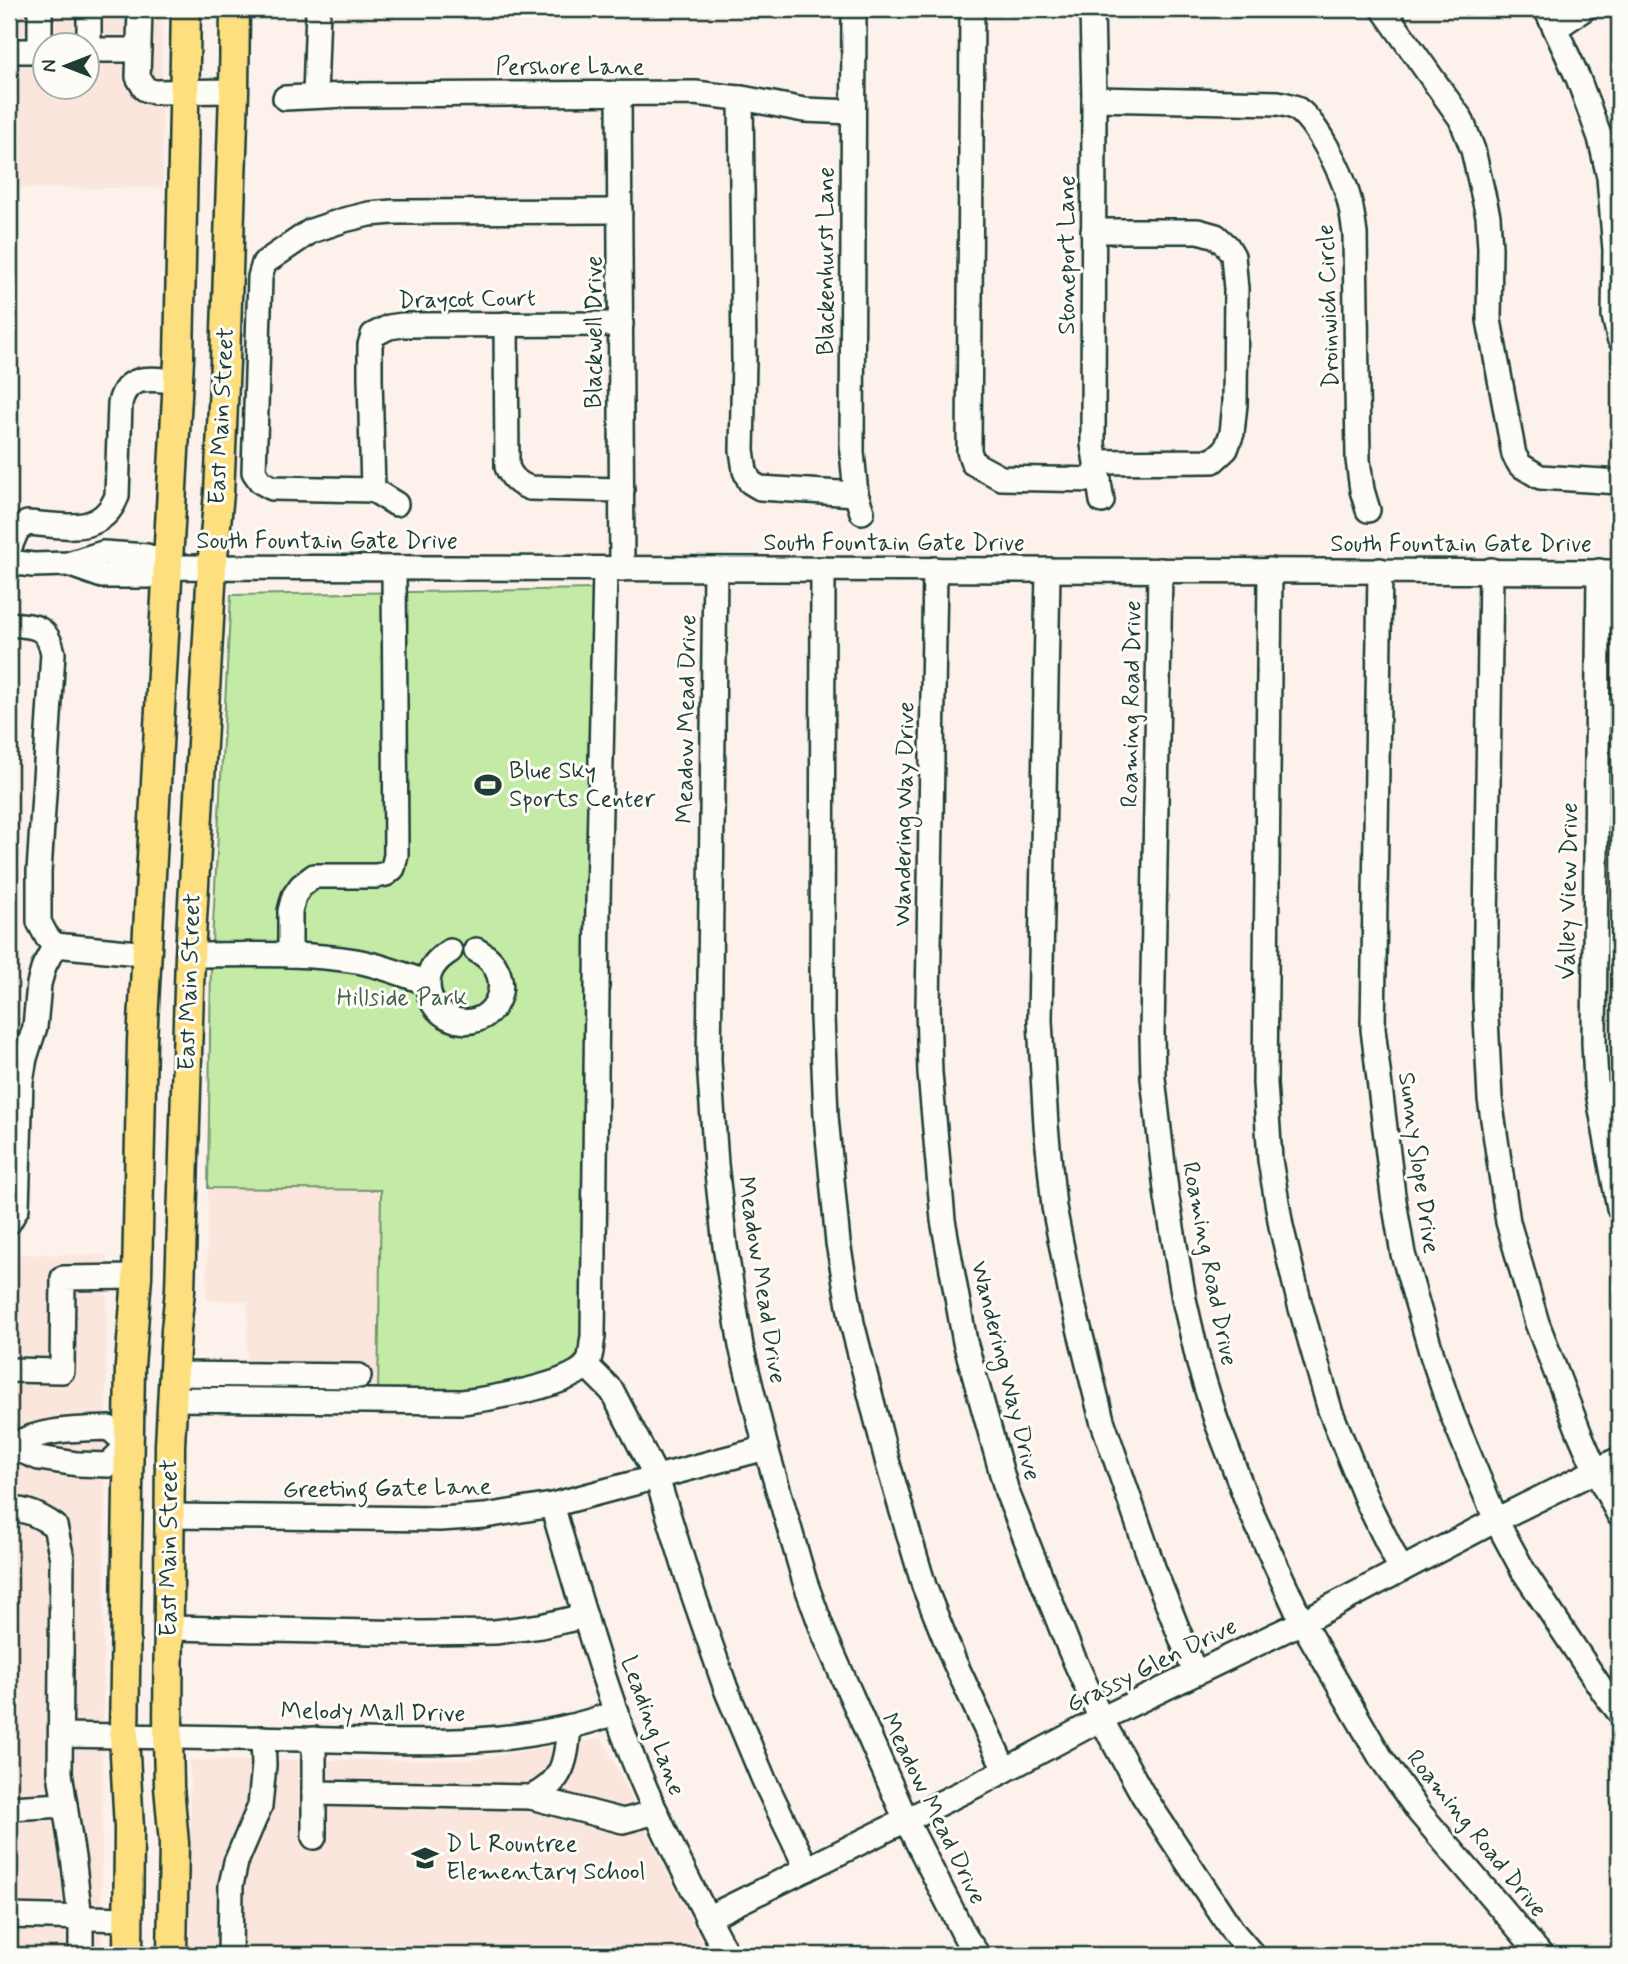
<svg xmlns="http://www.w3.org/2000/svg" width="1628" height="1964" font-family="Mynerve,sans-serif">
	<rect width="100%" height="100%" fill="#fcf2eb"/>
	<filter id="ink" filterUnits="userSpaceOnUse"><feTurbulence type="fractalNoise" baseFrequency=".0143" numOctaves="2"/><feDisplacementMap in="SourceGraphic" scale="14" xChannelSelector="R" yChannelSelector="G"/><feConvolveMatrix kernelMatrix="1 2 1 2 8 2 1 2 1" color-interpolation-filters="sRGB"/></filter>
	<g filter="url(#ink)">
		<!-- built -->
		<g fill="#fbe6dd" fill-rule="evenodd">
			<path d="M9,9H161L163,188H9ZM46,46H88V88H46Z"/>
			<polygon points="208,1188 381,1190 378,1396 246,1394 248,1301 206,1300"/>
			<polygon points="9,1254 107,1255 101,1955 9,1955"/>
			<polygon points="602,1738 708,1955 190,1955 190,1760 468,1760"/>
		</g>
		<!-- green -->
		<polygon fill="#c4eba6" stroke="#72946d" stroke-width="2" points="599,589 588,1319 579,1353 556,1378 479,1397 378,1396 381,1190 208,1188 211,961 231,595"/>
		<g fill="none" stroke-linecap="round" stroke-linejoin="round">
			<!-- minor casing -->
			<g stroke="#1f3d34" stroke-width="28">
				<g id="minor">
					<polyline points="40,9 40,51"/>
					<polyline points="89,9 89,50"/>
					<polyline points="140,9 138,77 145,89 154,92 234,91"/>
					<polyline points="854,9 852,452 856,494 862,512"/>
					<polyline points="972,9 969,451 973,463 1001,478 1099,480"/>
					<polyline points="1092,9 1094,99 1093,444 1102,501"/>
					<polyline points="1383,9 1461,119 1473,150 1488,216 1490,248 1489,320 1514,455 1520,465 1540,477 1619,482"/>
					<polyline points="1546,9 1578,78 1600,138 1609,177 1615,250 1614,316 1619,338"/>
					<polyline points="1556,28 1584,9"/>
					<polyline points="88,50 139,50"/>
					<polyline points="9,51 46,51"/>
					<polyline points="619,94 622,569"/>
					<polyline points="315,96 318,9"/>
					<polyline points="285,98 347,95 695,93 747,99 804,110 852,112"/>
					<polyline points="741,98 744,360 742,450 745,471 750,482 760,488 856,494"/>
					<path d="M1094,99L1278,103C1283,104 1289,105 1294,107C1315,118 1342,173 1348,196C1352,208 1353,221 1355,234L1358,460L1362,490L1368,510"/>
					<polyline points="1093,231 1198,231 1216,236 1227,246 1233,256 1236,289 1235,404 1232,433 1226,449 1213,461 1096,462"/>
					<path d="M506,324L507,467C512,478 518,484 530,488L622,490"/>
					<polyline points="373,490 272,488 261,482 254,472 260,277 264,263 311,231 344,220 369,214 393,212 620,211"/>
					<polyline points="396,504 373,490 370,378 370,345 373,335 389,327 403,325 621,324"/>
					<path d="M9,549L17,530L27,523C63,525 101,537 117,496L120,403C127,372 154,380 178,381"/>
					<polyline points="9,562 33,565 68,564 103,553 147,556 169,567"/>
					<polyline points="68,564 102,576 149,576 169,567 1619,572"/>
					<polyline points="715,569 709,1061 716,1164 725,1246 741,1346 766,1448 805,1582 824,1634 906,1820 966,1938 978,1955"/>
					<polyline points="823,569 822,1017 826,1116 838,1243 852,1323 888,1464 924,1586 954,1661 1005,1770"/>
					<polyline points="935,569 928,1008 930,1073 943,1220 965,1342 1007,1492 1070,1650 1101,1719 1143,1795 1234,1933 1253,1955"/>
					<polyline points="1048,570 1040,1021 1046,1126 1054,1207 1072,1300 1102,1420 1154,1570 1195,1673"/>
					<polyline points="1160,570 1152,1035 1153,1078 1167,1198 1184,1299 1199,1364 1216,1420 1252,1514 1302,1622 1381,1758 1419,1812 1541,1955"/>
					<polyline points="1270,570 1265,1083 1270,1160 1281,1226 1300,1305 1330,1410 1367,1501 1401,1570"/>
					<polyline points="1380,570 1373,1029 1393,1195 1403,1254 1432,1355 1452,1414 1496,1520 1524,1572 1605,1694 1619,1712"/>
					<polyline points="1491,570 1485,997 1490,1099 1508,1222 1537,1323 1579,1432 1596,1471 1619,1515"/>
					<polyline points="1599,571 1594,1042 1596,1082 1619,1208"/>
					<path d="M9,624C34,626 47,625 53,653L39,872V922L47,937L55,945L148,954"/>
					<path d="M450,951C437,959 427,970 428,986C429,1000 436,1011 448,1017C491,1039 526,976 476,950"/>
					<path d="M190,955C245,955 302,952 356,961C381,965 404,975 428,983"/>
					<polyline points="290,955 290,911 294,896 301,886 314,876 376,876 386,874 393,868 396,855 394,568"/>
					<polyline points="9,1222 17,1208 21,1081 25,1058 35,1027 39,984 44,966 55,945"/>
					<polyline points="587,1366 612,1391 657,1478 691,1588 726,1689 764,1780 807,1869"/>
					<polyline points="9,1370 62,1371 63,1278 137,1277"/>
					<polyline points="173,1374 359,1376"/>
					<path d="M171,1399L462,1402C488,1399 573,1385 587,1364C592,1357 591,1345 593,1337L598,903L605,569"/>
					<path d="M9,1446L39,1458L77,1464L108,1465L128,1445L109,1428C74,1429 42,1429 11,1446"/>
					<path d="M552,1505C577,1590 601,1676 633,1759C660,1826 693,1891 727,1955"/>
					<path d="M9,1509C27,1509 40,1516 55,1526L62,1558L60,1773L74,1864L81,1929V1955"/>
					<polyline points="169,1516 440,1519 485,1516 552,1505 766,1448"/>
					<polyline points="169,1628 421,1633 495,1632 541,1626 585,1616"/>
					<path d="M61,1735C141,1736 221,1737 301,1739C407,1742 516,1750 617,1712"/>
					<polyline points="314,1739 314,1837"/>
					<path d="M314,1793L531,1797C564,1782 566,1760 569,1727"/>
					<polyline points="531,1797 623,1821 656,1812"/>
					<polyline points="9,1808 65,1805"/>
					<polyline points="9,1916 129,1919"/>
					<polyline points="707,1918 981,1783 1101,1719 1302,1622 1496,1520 1619,1459"/>
					<polyline points="230,1955 231,1885 236,1862 260,1806 264,1765 263,1738"/>
				</g>
			</g>
			<!-- major casing -->
			<g stroke="#1f3d34" stroke-width="33">
				<g id="major">
					<polyline points="128,1955 129,1828 124,1736 130,1366 137,1277 142,1041 179,359 186,9"/>
					<polyline points="172,1955 174,1843 169,1787 168,1736 170,1445 176,1330 180,1290 190,955 212,567 219,493 225,361 234,91 235,9"/>
				</g>
			</g>
			<!-- minor -->
			<use href="#minor" stroke="#fdfcf7" stroke-width="23"/>
			<!-- major -->
			<use href="#major" stroke="#fedf80" stroke-width="28"/>
		</g>
	</g>
	<!-- icons -->
	<defs>
		<g id="stadium-bare" transform="scale(2.1)"><path d="M0-5a6.5 5 0 1 0 0 10a6.5 5 0 1 0 0-10ZM-3.5-1.8h7v3.6h-7Z" fill="#1f3d34" stroke="#fdfcf7" stroke-width="2.5" paint-order="stroke"/></g>
		<g id="school-bare" transform="scale(2.1)"><path d="M0-5L7-2L0 1L-7-2ZM-4 1L0 2.5L4 1V4Q0 6-4 4Z" fill="#1f3d34" stroke="#fdfcf7" stroke-width="2.5" paint-order="stroke"/></g>
	</defs>
	<g fill-rule="evenodd">
		<use href="#stadium-bare" x="488" y="785"/>
		<use href="#school-bare" x="425" y="1858"/>
	</g>
	<g text-anchor="middle" dominant-baseline="central" stroke-width="6" stroke-linejoin="round" paint-order="stroke">
		<!-- street labels -->
		<g font-size="24" fill="#1f3d34" stroke="#fdfcf7">
			<text x="570" y="67">Pershore Lane</text>
			<text transform="translate(1067 255) rotate(-90)">Stoneport Lane</text>
			<text transform="translate(826 261) rotate(-90)">Blackenhurst Lane</text>
			<text transform="translate(467 300) rotate(-1)">Draycot Court</text>
			<text transform="translate(1329 306) rotate(-92)">Droinwich Circle</text>
			<text transform="translate(594 332) rotate(-90)">Blackwell Drive</text>
			<text transform="translate(222 416) rotate(-87)">East Main Street</text>
			<text x="327" y="541">South Fountain Gate Drive</text>
			<text x="894" y="543">South Fountain Gate Drive</text>
			<text x="1461" y="544">South Fountain Gate Drive</text>
			<text transform="translate(1132 704) rotate(-89)">Roaming Road Drive</text>
			<text transform="translate(687 719) rotate(-89)">Meadow Mead Drive</text>
			<text transform="translate(905 814) rotate(-89)">Wandering Way Drive</text>
			<text transform="translate(1569 891) rotate(-89)">Valley View Drive</text>
			<text transform="translate(190 982) rotate(-88)">East Main Street</text>
			<text transform="translate(1418 1163) rotate(82)">Sunny Slope Drive</text>
			<text transform="translate(1209 1264) rotate(79)">Roaming Road Drive</text>
			<text transform="translate(761 1280) rotate(81)">Meadow Mead Drive</text>
			<text transform="translate(1005 1371) rotate(76)">Wandering Way Drive</text>
			<text transform="translate(387 1489) rotate(-1)">Greeting Gate Lane</text>
			<text transform="translate(169 1548) rotate(-90)">East Main Street</text>
			<text transform="translate(1152 1666) rotate(-26)">Grassy Glen Drive</text>
			<text transform="translate(373 1713) rotate(1)">Melody Mall Drive</text>
			<text transform="translate(652 1726) rotate(70)">Leading Lane</text>
			<text transform="translate(933 1809) rotate(64)">Meadow Mead Drive</text>
			<text transform="translate(1476 1834) rotate(51)">Roaming Road Drive</text>
		</g>
		<!-- poi labels -->
		<g font-size="24" fill="#1f3d34" stroke="#fdfcf7" text-anchor="start">
			<text x="509" y="771">Blue Sky<tspan x="509" dy="28">Sports Center</tspan></text>
			<text x="446" y="1844">D L Rountree<tspan x="446" dy="28">Elementary School</tspan></text>
		</g>
		<!-- park labels -->
		<g font-size="24" fill="#40604b" stroke="#fdfcf7">
			<text x="402" y="998">Hillside Park</text>
		</g>
	</g>
	<!-- margin -->
	<rect width="1628" height="1964" fill="none" stroke="#fdfcf7" stroke-width="35"/>
	<rect x="18" y="18" width="1593" height="1929" fill="none" stroke="#1f3d34" stroke-width="2.5" filter="url(#ink)"/>
	<!-- north arrow -->
	<g transform="translate(66 66) rotate(270)"><circle r="33" fill="#fdfcf7" stroke="#a4b0a9" stroke-width="2"/>
	<path d="M0-5L12 26L0 18L-12 26Z" fill="#1f3d34"/>
	<text y="-10" font-size="19" font-weight="bold" text-anchor="middle" fill="#1f3d34">N</text>
	</g>
</svg>
